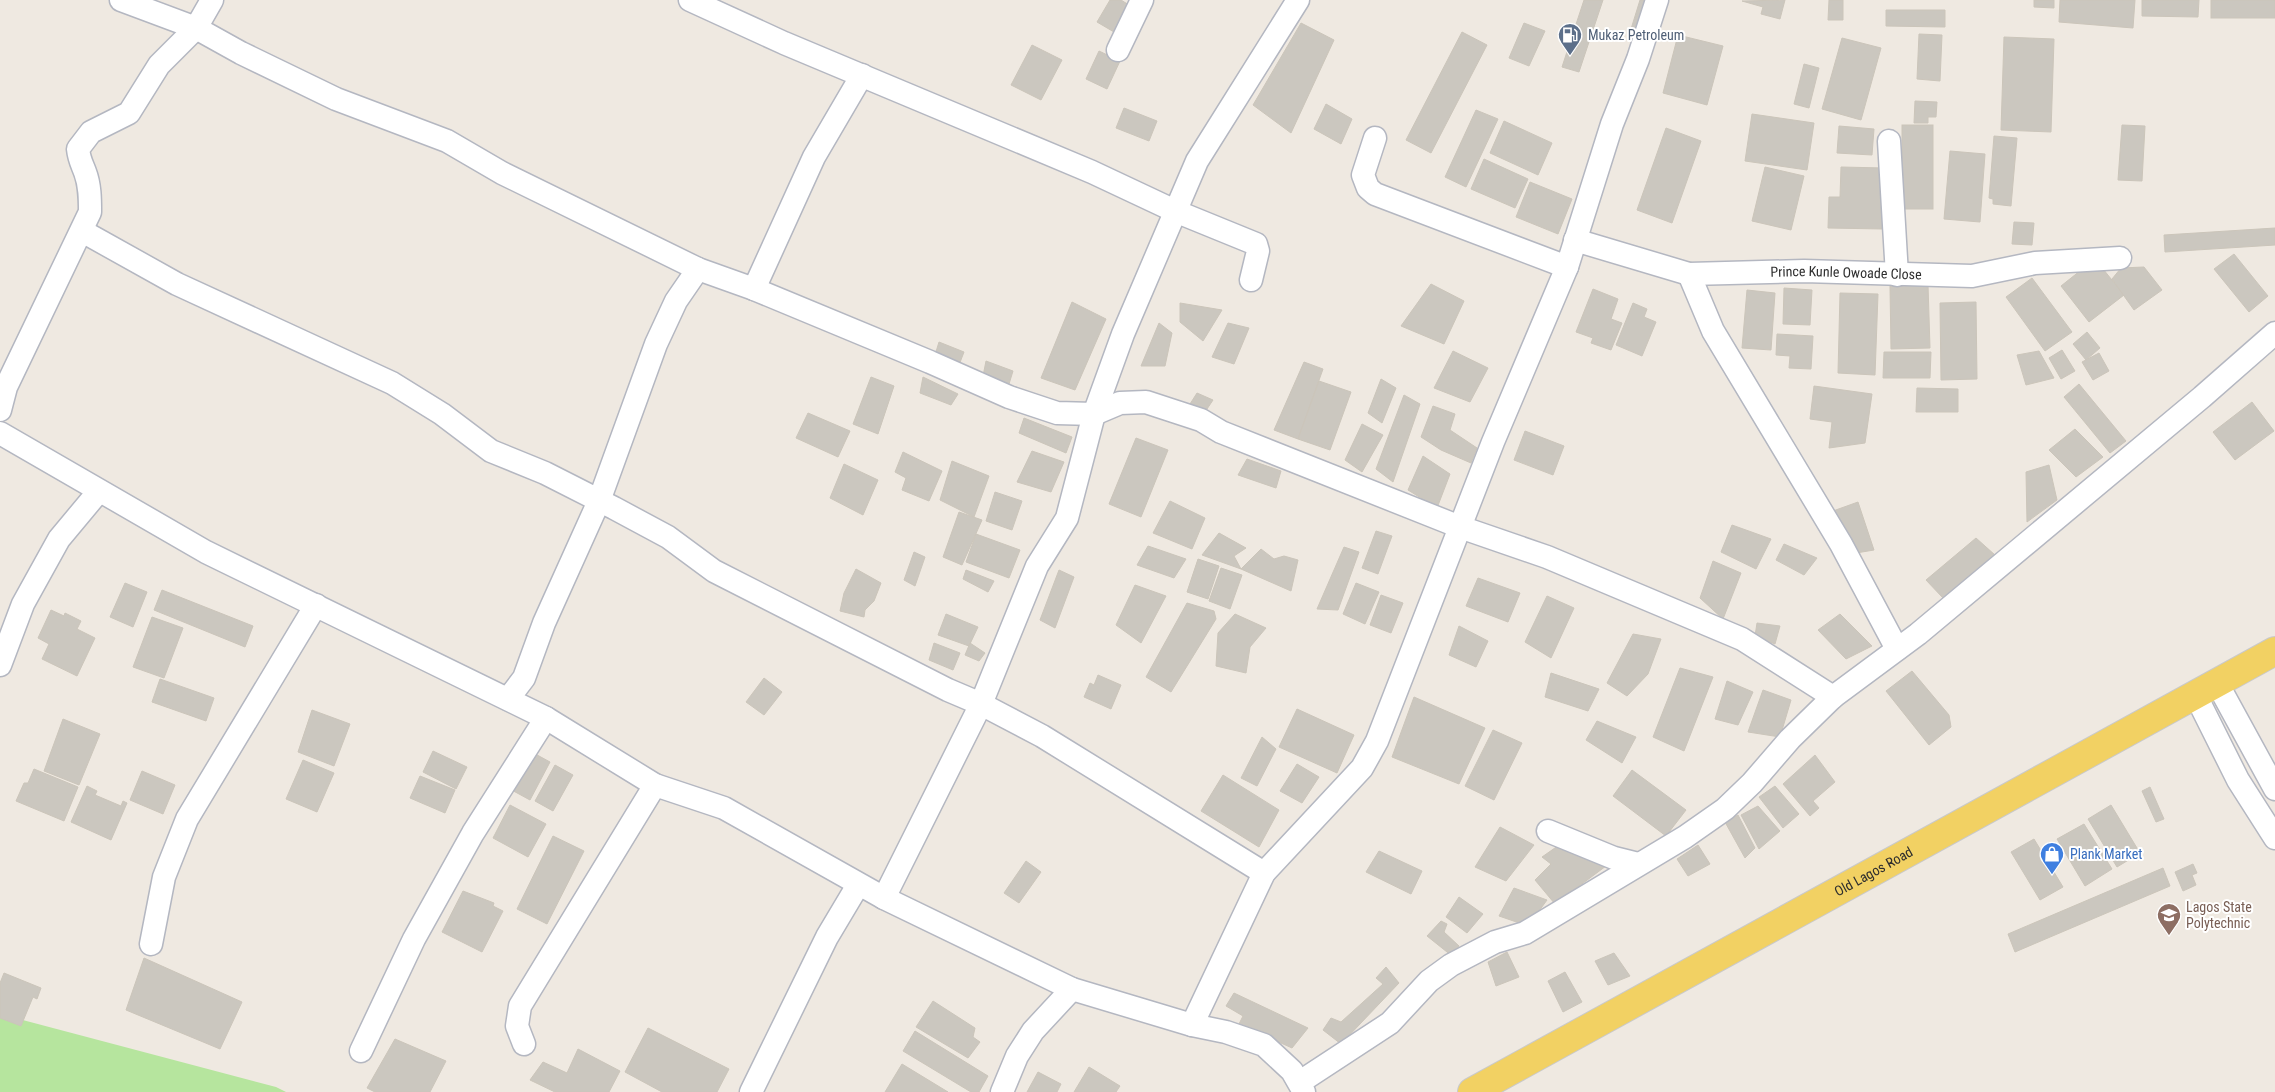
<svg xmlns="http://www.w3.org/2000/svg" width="2275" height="1092" font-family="'Roboto Condensed',sans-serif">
	<rect width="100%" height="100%" fill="#efe9e1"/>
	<!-- green -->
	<polygon fill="#b6e59e" points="0,1014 276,1087 286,1092 0,1092"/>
	<!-- building -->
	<g fill="#cbc7bf" stroke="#cbc5ba">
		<polygon points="1110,0 1121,0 1129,5 1114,32 1097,22"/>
		<polygon points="1584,0 1603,0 1579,72 1562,67"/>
		<polygon points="1640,0 1646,0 1641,32 1631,29"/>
		<polygon points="1785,0 1780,19 1761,14 1763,7 1742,1"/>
		<polygon points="1829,0 1843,0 1843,20 1828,20"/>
		<polygon points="2034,0 2054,0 2054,8 2034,7"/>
		<polygon points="2060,0 2135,0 2133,28 2059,22"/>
		<polygon points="2142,0 2199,0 2198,17 2142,16"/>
		<rect x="2211" y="0" width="64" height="18"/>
		<polygon points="1886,10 1945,10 1945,27 1886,26"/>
		<polygon points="1301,23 1334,40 1291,133 1253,105"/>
		<polygon points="1524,23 1545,31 1529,66 1509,58"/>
		<polygon points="1462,32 1487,45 1431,153 1406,140"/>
		<polygon points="1919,34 1942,35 1940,81 1917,79"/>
		<polygon points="1678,35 1723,46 1707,105 1663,93"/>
		<polygon points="2004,37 2054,39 2051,132 2001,130"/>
		<polygon points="1842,38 1881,48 1861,120 1822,109"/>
		<polygon points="1032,45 1062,60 1041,100 1011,85"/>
		<polygon points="1099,51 1120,61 1107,89 1086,79"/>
		<polygon points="1804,64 1819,68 1809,108 1794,104"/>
		<polygon points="1915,101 1937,102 1936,117 1928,117 1928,123 1914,123"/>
		<polygon points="1326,104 1352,119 1341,144 1314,129"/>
		<polygon points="1124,108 1157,121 1149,141 1116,128"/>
		<polygon points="1476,110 1498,119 1466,187 1445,177"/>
		<polygon points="1752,114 1814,123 1807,170 1745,161"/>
		<polygon points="1504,121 1552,143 1538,175 1490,153"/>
		<rect x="1902" y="125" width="31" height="84"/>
		<polygon points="2122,125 2145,126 2142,181 2118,180"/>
		<polygon points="1839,126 1874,129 1872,155 1837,153"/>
		<polygon points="1666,128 1701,141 1672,223 1637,210"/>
		<polygon points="1994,136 2017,138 2011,206 1993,204 1993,199 1989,198"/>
		<polygon points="1950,151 1985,154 1980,222 1944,219"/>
		<polygon points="1484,159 1528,179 1515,208 1471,189"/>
		<polygon points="1765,167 1804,176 1791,230 1752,221"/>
		<polygon points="1841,167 1884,168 1883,229 1828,228 1829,197 1840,197"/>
		<polygon points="1530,182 1572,199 1558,234 1516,217"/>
		<polygon points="2014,222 2034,223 2032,245 2012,244"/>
		<polygon points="2275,228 2275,245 2165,252 2164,235"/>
		<polygon points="2234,254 2268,296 2249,312 2214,269"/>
		<polygon points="2095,259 2124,295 2089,322 2061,286"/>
		<polygon points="2144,267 2162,290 2134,310 2112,279 2121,268"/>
		<polygon points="2032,278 2072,332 2045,351 2006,297"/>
		<polygon points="1431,284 1464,301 1444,344 1401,326"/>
		<polygon points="1928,285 1930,348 1891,349 1890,286"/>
		<polygon points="1784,288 1812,290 1810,325 1783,324"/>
		<polygon points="1593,289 1618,299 1611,319 1622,323 1611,350 1591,343 1593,338 1576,332"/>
		<polygon points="1747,290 1775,293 1771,350 1742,348"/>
		<polygon points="1840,293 1878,294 1875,375 1838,373"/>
		<polygon points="1072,302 1106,319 1075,390 1041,378"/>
		<polygon points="1976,302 1977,379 1941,380 1940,303"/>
		<polygon points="1180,303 1222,310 1203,341 1180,322"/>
		<polygon points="1633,303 1647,309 1644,317 1656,322 1642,356 1616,345"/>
		<polygon points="1159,323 1172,333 1165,366 1141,366"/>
		<polygon points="1228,323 1249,328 1234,364 1212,357"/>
		<polygon points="2087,332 2100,348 2086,360 2073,344"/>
		<polygon points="1777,334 1813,336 1811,369 1789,368 1790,356 1776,355"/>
		<polygon points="939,342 964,352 959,365 935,355"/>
		<polygon points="2062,350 2075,371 2061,379 2049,358"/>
		<polygon points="1453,351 1488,368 1470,402 1434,388"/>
		<polygon points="2039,351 2054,378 2026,385 2017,355"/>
		<polygon points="1884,352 1931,352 1930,378 1883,378"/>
		<polygon points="2099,353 2109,371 2093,380 2082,362"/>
		<polygon points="986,361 1013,371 1009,384 983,376"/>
		<polygon points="1304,362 1323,369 1298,439 1274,430"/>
		<polygon points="871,377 894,386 878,434 853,424"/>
		<polygon points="923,377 958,394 951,405 920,393"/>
		<polygon points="1381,379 1396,388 1382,423 1368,413"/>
		<polygon points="1319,381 1351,392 1330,450 1298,439"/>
		<polygon points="2079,384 2126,441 2110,453 2064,397"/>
		<polygon points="1814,386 1872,394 1865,443 1829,448 1832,422 1810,419"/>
		<polygon points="1917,388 1958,389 1958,412 1916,412"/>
		<polygon points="1197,393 1213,400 1205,412 1190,404"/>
		<polygon points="1404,395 1420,404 1393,482 1376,469"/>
		<polygon points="2252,402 2274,431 2235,460 2213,432"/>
		<polygon points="1433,406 1455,414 1450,430 1477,448 1471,463 1441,450 1421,437"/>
		<polygon points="808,413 850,431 838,457 796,438"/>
		<polygon points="1024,418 1072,437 1066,453 1019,433"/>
		<polygon points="1362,424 1383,435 1362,472 1345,460"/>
		<polygon points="2075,429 2103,457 2076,477 2049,450"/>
		<polygon points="1525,431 1564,446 1553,475 1514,460"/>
		<polygon points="1136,438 1168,450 1141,517 1109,504"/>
		<polygon points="1032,451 1064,462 1051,492 1017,482"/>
		<polygon points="903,452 942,471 929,501 902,490 906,478 895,472"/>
		<polygon points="1423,456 1450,474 1437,508 1408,490"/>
		<polygon points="1247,459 1281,471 1276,488 1238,475"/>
		<polygon points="952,461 989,476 974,517 940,500"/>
		<polygon points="844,464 878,480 863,515 830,498"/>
		<polygon points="2049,465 2057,500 2027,522 2026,472"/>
		<polygon points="995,492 1022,501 1012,530 986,521"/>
		<polygon points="1170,501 1205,518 1192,549 1153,533"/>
		<polygon points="1858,502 1874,550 1850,554 1833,511"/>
		<polygon points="959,512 982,520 962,565 943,557"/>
		<polygon points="1732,525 1771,539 1756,569 1721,552"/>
		<polygon points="1376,531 1392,536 1378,574 1362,568"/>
		<polygon points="1219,533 1246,548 1234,556 1241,569 1202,555"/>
		<polygon points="976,534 1020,550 1009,578 966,562"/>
		<polygon points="1976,538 1995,555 1943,598 1926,580"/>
		<polygon points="1784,544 1817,558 1804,575 1776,560"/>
		<polygon points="1148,546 1186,559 1174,578 1137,565"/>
		<polygon points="1344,547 1359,552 1338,610 1317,609"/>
		<polygon points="1261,549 1274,559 1284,556 1298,560 1291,591 1241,569"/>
		<polygon points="914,552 925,557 915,586 904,580"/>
		<polygon points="1198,559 1219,566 1208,599 1187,592"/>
		<polygon points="1713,561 1741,573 1723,619 1700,598"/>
		<polygon points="1221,568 1242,575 1230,609 1209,601"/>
		<polygon points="856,569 881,583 874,601 865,610 864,617 840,611 844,593"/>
		<polygon points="966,570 994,581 988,592 963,579"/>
		<polygon points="1059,570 1074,577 1055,628 1040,620"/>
		<polygon points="1478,578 1520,593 1508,622 1466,606"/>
		<polygon points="125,583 147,592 133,627 110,617"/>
		<polygon points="1356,583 1379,592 1365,624 1343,614"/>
		<polygon points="1135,585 1166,596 1141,643 1116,625"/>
		<polygon points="162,590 253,626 245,647 154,610"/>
		<polygon points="1381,595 1403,603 1391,633 1370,625"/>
		<polygon points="1547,596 1574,608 1551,658 1525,642"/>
		<polygon points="1187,603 1214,611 1216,619 1171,692 1146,677"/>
		<polygon points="51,610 64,616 65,613 81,621 77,629 95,638 77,676 42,659 49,644 38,638"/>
		<polygon points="946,614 978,627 969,646 938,635"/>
		<polygon points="1235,614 1266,628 1250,647 1246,673 1216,666 1218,633"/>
		<polygon points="1840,614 1872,646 1846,659 1818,630"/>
		<polygon points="152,617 183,628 164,678 133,667"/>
		<polygon points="1757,623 1780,626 1775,644 1755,636"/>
		<polygon points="1459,626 1488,641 1476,667 1449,655"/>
		<polygon points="1633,634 1661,639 1648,674 1627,696 1607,683"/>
		<polygon points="934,643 960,653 953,670 929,660"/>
		<polygon points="970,643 985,653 979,661 965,655"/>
		<polygon points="1680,668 1713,677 1684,751 1653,737"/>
		<polygon points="1912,671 1949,715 1951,727 1929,745 1886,691"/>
		<polygon points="1551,673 1599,689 1588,711 1545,697"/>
		<polygon points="1098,675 1121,685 1111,709 1084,697 1090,683 1094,685"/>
		<polygon points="764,678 782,692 764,715 746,702"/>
		<polygon points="160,679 214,698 206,721 152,702"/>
		<polygon points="1727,681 1753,692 1738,725 1715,719"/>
		<polygon points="1763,690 1791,700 1780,737 1748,732"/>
		<polygon points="1414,697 1485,728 1459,784 1392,757"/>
		<polygon points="1297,709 1354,735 1337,773 1279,747"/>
		<polygon points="312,710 350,724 334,766 298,752"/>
		<polygon points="63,719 100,734 79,785 44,771"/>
		<polygon points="1597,721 1636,737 1622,763 1586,740"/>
		<polygon points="1493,730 1522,743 1494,800 1465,786"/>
		<polygon points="1262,737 1276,749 1257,786 1241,778"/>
		<polygon points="528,750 550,762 530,800 508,788"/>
		<polygon points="433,751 467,767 456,789 423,772"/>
		<polygon points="1815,755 1835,782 1813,801 1819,808 1810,816 1783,784"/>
		<polygon points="303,760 334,773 317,812 286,799"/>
		<polygon points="1297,764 1319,777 1302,803 1280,791"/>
		<polygon points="555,765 573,775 553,811 535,801"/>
		<polygon points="34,769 78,787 64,821 16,801 24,783 28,783"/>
		<polygon points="1632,770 1686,810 1666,836 1613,796"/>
		<polygon points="142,771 175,785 163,814 130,800"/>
		<polygon points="1223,775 1279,810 1259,847 1201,811"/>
		<polygon points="420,776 455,790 445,813 410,798"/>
		<polygon points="87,786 97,791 95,795 121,806 123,801 127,803 111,840 71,822"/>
		<polygon points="1775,786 1799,814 1783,828 1759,797"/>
		<polygon points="2150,787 2164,819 2156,822 2142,791"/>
		<polygon points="510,805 546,824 528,857 493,838"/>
		<polygon points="2111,805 2140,853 2117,867 2088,819"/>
		<polygon points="1758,806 1780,831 1759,849 1741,815"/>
		<polygon points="1738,815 1755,848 1745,858 1725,822"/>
		<polygon points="2084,824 2112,869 2085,886 2057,839"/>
		<polygon points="1500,827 1534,845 1506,881 1475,867"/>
		<polygon points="553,836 584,851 547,924 517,909"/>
		<polygon points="2034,839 2063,887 2040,900 2011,852"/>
		<polygon points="1562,843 1606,866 1555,904 1535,880 1551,864 1542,857"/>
		<polygon points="1698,845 1710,864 1688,876 1677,859"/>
		<polygon points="1379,851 1422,871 1411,894 1366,872"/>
		<polygon points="1026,861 1041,872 1019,903 1004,893"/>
		<polygon points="2193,864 2197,873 2192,875 2196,885 2183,891 2175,872"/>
		<polygon points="2163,868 2170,886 2015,952 2008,934"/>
		<polygon points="1514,888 1547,900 1528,926 1499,916"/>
		<polygon points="463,891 494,903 493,906 503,911 482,952 442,932"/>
		<polygon points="1459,897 1483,914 1467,933 1446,917"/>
		<polygon points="1441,921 1447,924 1444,932 1459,946 1452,956 1427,936"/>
		<polygon points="1507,952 1519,977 1496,986 1488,962"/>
		<polygon points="1614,953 1630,976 1608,985 1595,961"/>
		<polygon points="144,958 242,1002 220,1049 126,1010"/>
		<polygon points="1386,967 1399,983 1341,1044 1323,1030 1331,1018 1341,1022 1383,984 1376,978"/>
		<polygon points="1565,972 1582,1002 1563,1012 1548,981"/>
		<polygon points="4,973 41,988 37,999 33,997 21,1026 0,1018 0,983"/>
		<polygon points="1234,993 1308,1028 1292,1048 1239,1024 1243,1016 1226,1006"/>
		<polygon points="933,1001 975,1028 973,1037 980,1042 968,1058 916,1027"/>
		<polygon points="648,1028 729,1069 717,1092 662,1092 625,1072"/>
		<polygon points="915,1031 988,1076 979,1092 971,1092 903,1051"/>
		<polygon points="395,1039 446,1061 430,1092 375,1092 367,1088"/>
		<polygon points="578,1049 620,1071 609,1092 555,1092 530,1080 543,1062 567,1073"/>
		<polygon points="902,1064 948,1092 885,1092"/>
		<polygon points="1089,1067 1120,1086 1116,1092 1074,1092"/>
		<polygon points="1038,1072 1061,1084 1057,1092 1027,1092"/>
	</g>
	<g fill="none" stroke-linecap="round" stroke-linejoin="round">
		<!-- minor casing -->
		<g stroke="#b4b7c1" stroke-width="25">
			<g id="minor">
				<polyline points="121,0 196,28 241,53 336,99 447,141 502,173 698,269 754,289 930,362 1009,397 1057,413 1094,414 1120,403 1146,402 1201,420 1221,432 1460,527 1547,557 1742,639 1833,697"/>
				<polyline points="690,0 784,43 1092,172 1175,211 1256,244 1258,251 1251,280"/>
				<polyline points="1118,50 1142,0"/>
				<polyline points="1375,138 1363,175 1368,188 1375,194 1567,267"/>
				<polyline points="1889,141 1897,275"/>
				<polyline points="82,231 177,284 392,383 442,414 491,451 545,473 614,508 668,537 714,571 948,690 981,704 1042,736 1264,873"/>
				<path id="s1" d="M1575,240L1689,274L1804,271L1972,276L2035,263L2120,258"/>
				<polyline points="1689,274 1713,331 1841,544 1897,649"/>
				<polyline points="754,289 814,157 862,75"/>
				<path d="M0,410L6,387L90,212C90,199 90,185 85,172C82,164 79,159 78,149L91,132L129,113L159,65L196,28L212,0"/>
				<polyline points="0,433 206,552 546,718 655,785 724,808 884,898 1072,989 1192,1025 1226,1032 1264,1045 1292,1071 1304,1092"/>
				<polyline points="0,665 23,604 59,539 99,491"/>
				<polyline points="2217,683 2275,789"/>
				<polyline points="2195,694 2238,780 2275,838"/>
				<polyline points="508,699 524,678 544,623 599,501 656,344 676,301 698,269"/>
				<polyline points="1548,831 1614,858 1638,864"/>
				<polyline points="884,898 981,704 1037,566 1067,518 1094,414 1123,334 1197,161 1298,0"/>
				<polyline points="151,944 164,877 187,819 316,605"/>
				<polyline points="1192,1025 1264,873 1362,768 1377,741 1493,442 1567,267 1612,124 1638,59 1657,0"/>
				<polyline points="524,1044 517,1026 520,1006 655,785"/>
				<polyline points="361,1051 414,939 473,833 546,718"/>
				<polyline points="1300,1082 1390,1023 1429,981 1451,965 1495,942 1525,933 1685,837 1725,809 1752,783 1790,739 1833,697 1918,634 2202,397 2275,333"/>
				<polyline points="751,1092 827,937 858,885"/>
				<polyline points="1002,1092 1017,1056 1033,1031 1072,989"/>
			</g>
		</g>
		<!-- primary casing -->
		<g stroke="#c9c9c9" stroke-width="30">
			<g id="primary">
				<path id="s2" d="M1472,1092L2275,651"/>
			</g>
		</g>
		<!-- minor -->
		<use href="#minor" stroke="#fff" stroke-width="22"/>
		<!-- primary -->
		<use href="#primary" stroke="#f2d163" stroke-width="28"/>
	</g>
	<!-- icons -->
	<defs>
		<g id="fuel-pin" transform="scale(1.25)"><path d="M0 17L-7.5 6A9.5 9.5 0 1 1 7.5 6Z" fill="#5c6f8a" stroke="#fff"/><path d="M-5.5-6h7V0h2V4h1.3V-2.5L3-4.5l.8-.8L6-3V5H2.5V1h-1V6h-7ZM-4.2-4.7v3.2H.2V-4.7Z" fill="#fff"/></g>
		<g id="shop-pin" transform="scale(1.25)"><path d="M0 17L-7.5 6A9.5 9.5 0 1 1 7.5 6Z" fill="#3f7fe0" stroke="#fff"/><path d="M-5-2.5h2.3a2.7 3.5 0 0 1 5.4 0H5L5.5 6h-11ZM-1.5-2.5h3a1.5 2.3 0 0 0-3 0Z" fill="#fff"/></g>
		<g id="university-pin" transform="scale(1.25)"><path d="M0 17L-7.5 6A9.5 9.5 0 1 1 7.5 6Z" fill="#8d6e63" stroke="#fff"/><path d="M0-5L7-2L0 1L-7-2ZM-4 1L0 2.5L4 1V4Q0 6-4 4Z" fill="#fff"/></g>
	</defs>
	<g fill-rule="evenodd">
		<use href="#fuel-pin" x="1570" y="35"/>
		<use href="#shop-pin" x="2052" y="854"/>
		<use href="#university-pin" x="2169" y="915"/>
	</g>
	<g text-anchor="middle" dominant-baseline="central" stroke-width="4" stroke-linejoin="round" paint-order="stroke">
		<!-- service labels -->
		<g font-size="14" fill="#4e5e75" stroke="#fff" text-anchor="start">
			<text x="1588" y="35">Mukaz Petroleum</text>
		</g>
		<!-- street labels -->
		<g font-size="14" fill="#2e2e2e" stroke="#fff">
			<text stroke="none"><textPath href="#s1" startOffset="276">Prince Kunle Owoade Close</textPath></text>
			<text stroke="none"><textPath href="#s2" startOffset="458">Old Lagos Road</textPath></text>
		</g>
		<!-- shop labels -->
		<g font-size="14" fill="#366cbe" stroke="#fff" text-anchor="start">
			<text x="2070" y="854">Plank Market</text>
		</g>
		<!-- education labels -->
		<g font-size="14" fill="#785e54" stroke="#fff" text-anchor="start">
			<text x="2186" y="907">Lagos State<tspan x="2186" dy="16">Polytechnic</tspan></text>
		</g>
	</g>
</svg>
